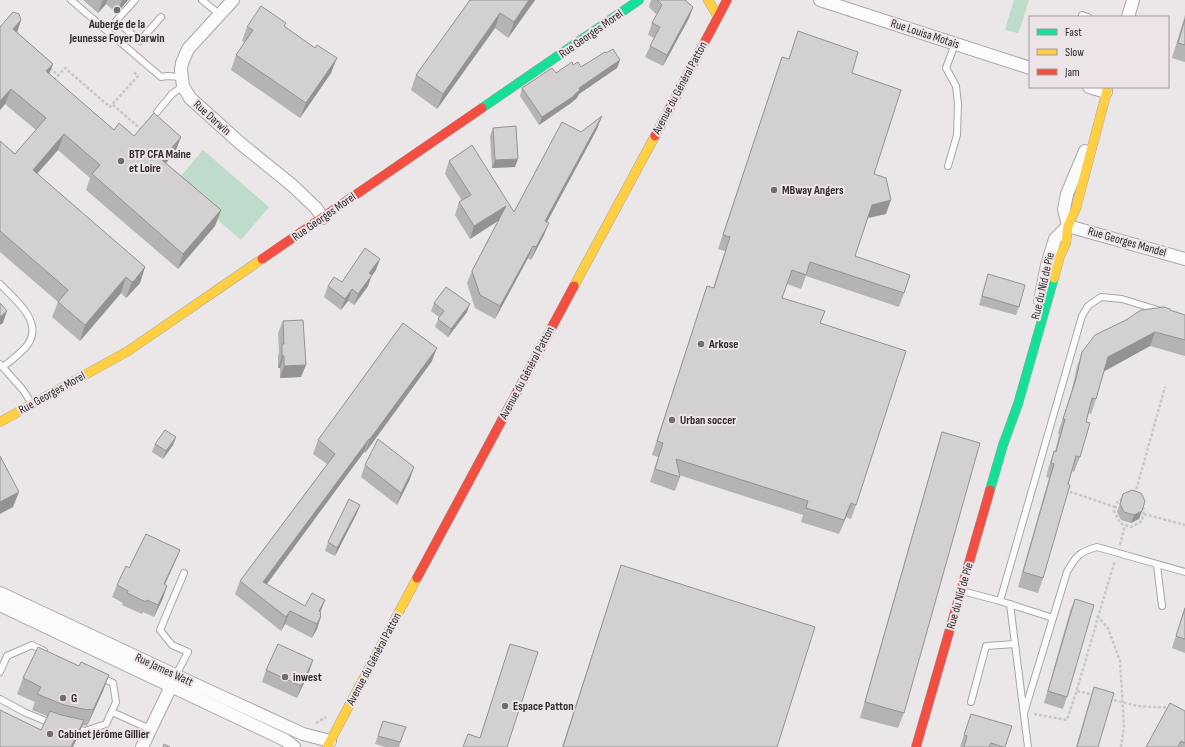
<svg xmlns="http://www.w3.org/2000/svg" width="1185" height="747" font-family="'Sofia Sans Condensed',sans-serif">
	<rect width="100%" height="100%" fill="#ebe6e8"/>
	<!-- green -->
	<g fill="#bfdbcc">
		<polygon points="1014,0 1029,0 1019,32 1017,33 1005,30 1005,29"/>
		<polygon points="203,150 269,207 241,240 175,183"/>
	</g>
	<g fill="none" stroke-linecap="round" stroke-linejoin="round">
		<!-- lane casing -->
		<g stroke="#aaa6a8" stroke-width="8">
			<g id="lane">
				<polyline points="71,0 161,77 167,76 181,77"/>
				<polyline points="135,0 116,21 140,41 161,17"/>
				<polyline points="202,0 219,14"/>
				<polyline points="1082,15 1088,17"/>
				<polyline points="157,112 172,94 183,86"/>
				<polyline points="948,166 957,135 958,104 956,86 946,68 955,44"/>
				<path d="M0,284C13,298 44,321 28,344C24,351 10,361 3,367"/>
				<polyline points="0,364 23,390 32,404"/>
				<polyline points="1157,565 1162,606"/>
				<polyline points="962,591 1000,601 1082,316 1088,306 1101,297 1122,299 1161,311"/>
				<polyline points="1000,601 1053,618"/>
				<polyline points="1010,604 1028,747"/>
				<polyline points="0,672 7,656 32,645 44,651"/>
				<polyline points="176,675 188,652 172,645 160,630 184,573"/>
				<polyline points="0,699 26,713 53,724"/>
				<polyline points="971,702 986,646 1015,644"/>
				<polyline points="112,712 150,729"/>
				<path d="M1024,713L1067,572C1076,556 1079,552 1097,547L1185,572"/>
				<polyline points="73,729 85,731 106,724 116,702 113,683 100,677"/>
			</g>
		</g>
		<!-- street casing -->
		<g stroke="#aaa6a8" stroke-width="14">
			<g id="street">
				<polyline points="233,0 188,49 182,63 181,70 183,86 190,98 240,143 293,186 316,208 323,218"/>
				<polyline points="820,0 1030,68"/>
				<polyline points="1128,17 1133,0"/>
				<polyline points="1089,87 1106,92"/>
				<polyline points="1068,226 1185,259"/>
				<polyline points="1068,226 1064,209 1067,194 1085,151"/>
				<polyline points="1040,301 1047,265 1055,239 1068,226"/>
				<polyline points="0,593 207,690 303,734 330,741"/>
				<polyline points="0,605 285,740 294,747"/>
				<polyline points="142,747 175,678"/>
			</g>
		</g>
		<!-- fast casing -->
		<g stroke="#aaa6a8" stroke-width="10">
			<g id="fast">
				<polyline points="482,108 639,0"/>
				<polyline points="990,490 1003,445 1018,404 1054,278"/>
			</g>
		</g>
		<!-- slow casing -->
		<g stroke="#aaa6a8" stroke-width="10">
			<g id="slow">
				<polyline points="708,0 718,17"/>
				<polyline points="1054,278 1060,256 1066,243 1068,226 1076,208 1108,87"/>
				<polyline points="574,286 655,136"/>
				<polyline points="0,422 128,351 262,259"/>
				<polyline points="327,747 417,578"/>
			</g>
		</g>
		<!-- jam casing -->
		<g stroke="#aaa6a8" stroke-width="10">
			<g id="jam">
				<polyline points="655,136 727,0"/>
				<polyline points="262,259 482,108"/>
				<polyline points="417,578 574,286"/>
				<polyline points="916,747 990,490"/>
			</g>
		</g>
		<!-- path -->
		<g stroke="#c8c7c8" stroke-width="2.5" stroke-dasharray="3 2" stroke-linecap="butt">
			<polyline points="50,68 58,75"/>
			<polyline points="54,80 65,68 110,107 138,76 133,71"/>
			<polyline points="113,105 142,130"/>
			<polyline points="1065,490 1115,507"/>
			<polyline points="1135,494 1165,387"/>
			<polygon points="1129,495 1139,498 1144,510 1142,521 1131,527 1120,523 1114,511 1118,501"/>
			<polyline points="1144,514 1185,525"/>
			<polyline points="1120,545 1125,525"/>
			<polyline points="1097,616 1108,628 1120,661 1124,726 1121,747"/>
			<polyline points="1077,691 1094,695"/>
			<polyline points="1109,699 1138,706 1169,708"/>
			<path d="M1034,714L1067,720C1085,667 1098,614 1115,561"/>
			<polyline points="316,723 326,717"/>
		</g>
		<!-- lane -->
		<use href="#lane" stroke="#fcfbfc" stroke-width="6"/>
		<!-- street -->
		<use href="#street" stroke="#fcfbfc" stroke-width="12"/>
		<!-- fast -->
		<use href="#fast" stroke="#16e098" stroke-width="9"/>
		<!-- slow -->
		<use href="#slow" stroke="#ffcf43" stroke-width="9"/>
		<!-- jam -->
		<use href="#jam" stroke="#f24e42" stroke-width="9"/>
	</g>
	<!-- wall -->
	<g fill="#b5b3b4">
		<polygon points="83,0 128,0 117,13 106,4 98,13"/>
		<polygon points="470,0 535,0 508,38 495,28 437,109 411,90 416,75"/>
		<polygon points="651,0 685,0 693,7 689,18 663,66 645,57 650,46 654,38 648,35 652,23 657,15 649,7"/>
		<polygon points="1185,15 1185,62 1172,58"/>
		<polygon points="21,20 17,32 53,64 49,74 114,130 134,136 181,137 175,152 166,163 221,210 215,226 178,269 86,190 90,178 58,150 37,174 145,267 140,283 128,296 126,298 121,293 80,341 52,317 58,302 0,252 0,141 15,154 36,130 5,104 0,110 0,27"/>
		<polygon points="286,23 284,26 331,73 300,118 231,70 236,55 245,43 242,41 247,27"/>
		<polygon points="606,53 620,60 617,68 579,94 577,98 572,102 571,103 539,125 520,96 522,88 573,65 581,67"/>
		<polygon points="782,57 788,59 852,73 874,174 886,214 868,218 855,256 904,293 899,307 806,276 801,289 787,284 782,298 820,323 856,505 851,519 846,517 839,534 801,522 803,515 679,475 680,477 675,491 650,482 658,457 652,455 707,286 713,288 725,251 718,249"/>
		<polygon points="602,116 597,129 547,222 544,235 531,260 528,258 495,319 475,308 467,283 472,271 498,221 470,239 455,215 459,202 462,201 445,174 449,161 514,212 581,132"/>
		<polygon points="493,128 515,167 492,168 490,136"/>
		<polygon points="376,270 371,277 368,286 354,305 348,301 341,310 324,297 328,286 342,282"/>
		<polygon points="988,274 1019,307 1016,315 979,305"/>
		<polygon points="434,303 467,312 448,337 435,327 439,317 431,311"/>
		<polygon points="1170,310 1185,315 1185,356 1150,346 1104,371 1096,399 1091,414 1088,413 1086,422 1080,457 1074,472 1072,471 1043,578 1038,593 1018,587 1049,478 1046,477 1049,466 1054,451 1055,452 1059,434 1058,433 1071,393 1077,366 1082,352"/>
		<polygon points="283,321 301,377 280,378 280,368 278,368 278,356 279,352 278,333"/>
		<polygon points="432,361 365,453 364,452 266,585 305,606 325,600 320,612 321,615 321,616 317,629 312,638 285,624 281,631 235,594 240,581 327,464 313,454 318,440"/>
		<polygon points="942,432 904,713 898,728 860,718 937,448"/>
		<polygon points="176,437 173,445 163,459 152,452 155,444"/>
		<polygon points="365,465 410,479 397,505 361,477"/>
		<polygon points="1123,494 1142,511 1139,519 1131,523 1121,520 1117,512"/>
		<polygon points="360,505 357,513 335,556 325,551 328,542"/>
		<polygon points="180,550 175,562 165,585 163,598 154,617 143,612 142,614 122,605 123,603 112,597 117,585 129,568"/>
		<polygon points="621,565 777,747 562,747 616,581"/>
		<polygon points="1075,599 1067,697 1063,709 1044,703 1070,611"/>
		<polygon points="1185,607 1185,653 1172,648"/>
		<polygon points="510,644 507,747 480,738"/>
		<polygon points="313,660 309,672 297,698 262,682 266,670"/>
		<polygon points="79,666 109,675 103,691 87,726 83,725 83,726 82,726 79,734 41,730 47,716 32,710 35,702 17,694 23,678"/>
		<polygon points="1094,687 1098,747 1076,747 1090,699"/>
		<polygon points="1185,711 1185,747 1146,747"/>
		<polygon points="971,714 1005,747 960,747"/>
		<polygon points="383,721 406,727 399,747 385,747 375,744"/>
	</g>
	<!-- shaded-wall -->
	<g fill="#949292">
		<polygon points="103,0 107,0 106,4 98,13"/>
		<polygon points="122,0 128,0 117,13"/>
		<polygon points="529,0 535,0 508,38 514,22"/>
		<polygon points="693,7 689,18 663,66 667,55"/>
		<polygon points="500,13 495,28 437,109 443,94"/>
		<polygon points="21,20 16,36 13,29"/>
		<polygon points="337,58 331,73 300,118 306,103"/>
		<polygon points="620,60 617,68 579,94 577,98 572,102 571,103 539,125 542,117 574,95 579,88"/>
		<polygon points="53,64 47,79 46,71"/>
		<polygon points="11,89 5,104 0,110 0,101"/>
		<polygon points="602,116 597,129 541,233 545,221"/>
		<polygon points="64,134 58,150 27,185 33,170"/>
		<polygon points="181,137 175,152 156,175 162,160"/>
		<polygon points="518,159 515,167 492,168 495,160"/>
		<polygon points="891,200 886,214 867,218 872,205"/>
		<polygon points="506,206 501,219 470,239 474,226"/>
		<polygon points="221,210 215,226 178,269 183,254"/>
		<polygon points="549,223 544,235 531,260 536,247"/>
		<polygon points="533,246 528,258 495,319 500,306"/>
		<polygon points="380,259 376,270 371,277 368,286 354,305 358,294 369,273"/>
		<polygon points="145,267 140,283 128,296 126,298 132,282"/>
		<polygon points="126,277 121,293 80,341 85,325"/>
		<polygon points="352,289 348,301 341,310 345,299"/>
		<polygon points="470,304 467,312 448,337 451,329"/>
		<polygon points="7,311 3,323 0,325 0,317"/>
		<polygon points="1155,332 1150,346 1103,372 1108,357"/>
		<polygon points="437,348 432,361 365,453 370,439"/>
		<polygon points="282,356 284,356 280,368 278,368"/>
		<polygon points="306,365 301,377 280,378 284,366"/>
		<polygon points="176,437 173,445 163,459 166,451"/>
		<polygon points="369,439 364,452 258,596 263,582"/>
		<polygon points="414,467 410,479 397,505 401,493"/>
		<polygon points="19,492 13,507 0,514 0,502"/>
		<polygon points="851,503 846,517 839,534 844,520"/>
		<polygon points="360,505 357,513 335,556 337,548"/>
		<polygon points="1142,511 1139,519 1131,523 1134,515"/>
		<polygon points="180,550 175,562 159,596 164,584"/>
		<polygon points="167,586 163,598 154,617 158,605"/>
		<polygon points="325,600 320,613 314,625 319,611"/>
		<polygon points="290,611 285,624 281,631 286,617"/>
		<polygon points="320,615 318,622 321,616 317,629 312,638"/>
		<polygon points="313,660 309,672 297,698 301,686"/>
		<polygon points="109,675 103,691 87,726 93,710"/>
		<polygon points="84,720 79,734 73,747 71,747"/>
	</g>
	<!-- building -->
	<g fill="#d3d0d1" stroke="#949292">
		<polygon points="470,0 529,0 514,22 500,13 443,94 416,75"/>
		<polygon points="657,0 685,0 693,7 667,55 650,46 660,27 652,23 662,5"/>
		<polygon points="261,6 286,23 284,26 315,48 317,45 337,58 306,103 236,55 253,30 247,27"/>
		<polygon points="13,12 19,14 21,20 13,29 53,64 46,71 114,130 119,123 134,136 154,113 181,137 162,160 221,210 183,254 92,174 100,165 64,134 33,170 145,267 134,281 132,282 126,277 85,325 58,302 68,290 0,231 0,141 15,154 46,118 11,89 0,101 0,27"/>
		<polygon points="1185,19 1185,45 1178,43"/>
		<polygon points="798,31 858,52 852,73 901,90 874,174 886,178 891,200 872,205 855,256 910,275 904,293 810,262 806,275 792,270 782,298 825,311 820,323 906,351 856,505 851,503 844,520 806,508 808,501 676,459 680,477 655,469 663,443 657,441 707,286 714,288 730,237 723,235 782,57 789,59"/>
		<polygon points="613,49 620,60 579,88 580,90 574,95 574,96 542,117 522,88 552,68 556,73 572,62 573,65 578,62 581,67 605,52 606,53"/>
		<polygon points="602,116 545,221 549,223 536,247 533,246 500,306 480,295 472,271 506,206 474,226 459,202 471,195 449,161 472,145 514,212 562,122 581,132"/>
		<polygon points="516,126 518,159 495,160 493,128"/>
		<polygon points="365,248 380,259 369,273 372,275 358,294 352,289 345,299 328,286 334,277 342,282"/>
		<polygon points="988,274 1025,285 1019,307 982,296"/>
		<polygon points="446,287 470,304 451,329 438,319 444,311 434,303"/>
		<polygon points="0,303 7,311 0,317"/>
		<polygon points="1164,307 1170,309 1170,310 1185,315 1185,340 1155,332 1108,357 1096,399 1092,398 1086,422 1090,423 1080,457 1076,456 1068,484 1070,485 1043,578 1023,572 1054,464 1051,463 1054,451 1056,452 1065,419 1063,419 1076,379 1082,352 1095,335 1126,320 1141,310"/>
		<polygon points="303,320 306,365 284,366 284,356 282,356 282,344 284,344 283,321"/>
		<polygon points="403,323 437,348 370,439 369,439 263,582 305,606 312,593 325,600 319,611 321,613 320,615 321,616 317,624 290,611 286,617 240,581 335,454 318,440"/>
		<polygon points="165,430 176,437 166,451 155,444"/>
		<polygon points="942,432 980,443 904,713 865,702"/>
		<polygon points="378,439 414,467 401,493 365,465"/>
		<polygon points="0,456 19,492 0,502"/>
		<polygon points="1132,490 1141,493 1145,501 1142,511 1134,515 1124,512 1120,504 1123,494"/>
		<polygon points="349,499 360,505 337,548 328,542"/>
		<polygon points="146,534 180,550 164,584 167,586 158,605 147,600 146,602 127,593 128,591 117,585 126,566 129,568"/>
		<polygon points="621,565 815,627 777,747 563,747"/>
		<polygon points="1075,599 1094,605 1067,697 1048,691"/>
		<polygon points="1185,608 1185,639 1176,636"/>
		<polygon points="278,644 313,660 301,686 266,670"/>
		<polygon points="510,644 538,652 507,747 463,747 468,734 480,738"/>
		<polygon points="38,647 79,666 81,662 109,675 93,710 89,709 88,710 64,705 37,694 41,687 23,678"/>
		<polygon points="1094,687 1114,693 1098,747 1077,747"/>
		<polygon points="1170,703 1185,711 1185,743 1181,741 1178,747 1146,747"/>
		<polygon points="0,710 41,730 50,711 61,715 84,720 71,747 0,747"/>
		<polygon points="971,714 1012,726 1005,747 1003,747 991,743 989,747 964,747 967,736 964,735"/>
		<polygon points="383,721 406,727 400,742 378,736"/>
		<polygon points="164,744 170,747 163,747"/>
	</g>
	<!-- markers -->
	<g fill="#716d6e" stroke="#ede4e7" stroke-width="1.5">
		<circle cx="117" cy="10" r="4"/>
		<circle cx="121" cy="161" r="4"/>
		<circle cx="774" cy="190" r="4"/>
		<circle cx="701" cy="344" r="4"/>
		<circle cx="672" cy="420" r="4"/>
		<circle cx="285" cy="677" r="4"/>
		<circle cx="63" cy="698" r="4"/>
		<circle cx="505" cy="706" r="4"/>
		<circle cx="50" cy="734" r="4"/>
	</g>
	<g text-anchor="middle" dominant-baseline="central" stroke-width="4" stroke-linejoin="round" paint-order="stroke">
		<!-- poi labels -->
		<g font-size="12" font-weight="bold" fill="#2f2c2d" stroke="#ede4e7" text-anchor="start">
			<text x="117" y="24" text-anchor="middle">Auberge de la<tspan x="117" dy="14">Jeunesse Foyer Darwin</tspan></text>
			<text x="129" y="154">BTP CFA Maine<tspan x="129" dy="14">et Loire</tspan></text>
			<text x="782" y="190">MBway Angers</text>
			<text x="709" y="344">Arkose</text>
			<text x="680" y="420">Urban soccer</text>
			<text x="293" y="677">inwest</text>
			<text x="71" y="698">G</text>
			<text x="513" y="706">Espace Patton</text>
			<text x="58" y="734">Cabinet Jérôme Gillier</text>
		</g>
		<!-- street labels -->
		<g font-size="12" fill="#2f2c2d" stroke="#ede4e7">
			<text transform="translate(591 34) rotate(-35)">Rue Georges Morel</text>
			<text transform="translate(925 34) rotate(18)">Rue Louisa Motais</text>
			<text transform="translate(680 88) rotate(-62)">Avenue du Général Patton</text>
			<text transform="translate(212 118) rotate(42)">Rue Darwin</text>
			<text transform="translate(324 217) rotate(-35)">Rue Georges Morel</text>
			<text transform="translate(1127 242) rotate(16)">Rue Georges Mandel</text>
			<text transform="translate(1043 286) rotate(-77)">Rue du Nid de Pie</text>
			<text transform="translate(527 373) rotate(-62)">Avenue du Général Patton</text>
			<text transform="translate(52 393) rotate(-29)">Rue Georges Morel</text>
			<text transform="translate(960 596) rotate(-74)">Rue du Nid de Pie</text>
			<text transform="translate(374 659) rotate(-62)">Avenue du Général Patton</text>
			<text transform="translate(164 670) rotate(25)">Rue James Watt</text>
		</g>
	</g>
	<!-- legend -->
	<rect x="1029" y="16" width="140" height="72" fill="#ede4e7" stroke="#a19a9d"/>
	<rect x="1037" y="29" width="20" height="6" fill="#16e098" stroke="#a19a9d"/>
	<text x="1065" y="36" font-size="12" fill="#2f2c2d">Fast</text>
	<rect x="1037" y="49" width="20" height="6" fill="#ffcf43" stroke="#a19a9d"/>
	<text x="1065" y="56" font-size="12" fill="#2f2c2d">Slow</text>
	<rect x="1037" y="69" width="20" height="6" fill="#f24e42" stroke="#a19a9d"/>
	<text x="1065" y="76" font-size="12" fill="#2f2c2d">Jam</text>
</svg>
